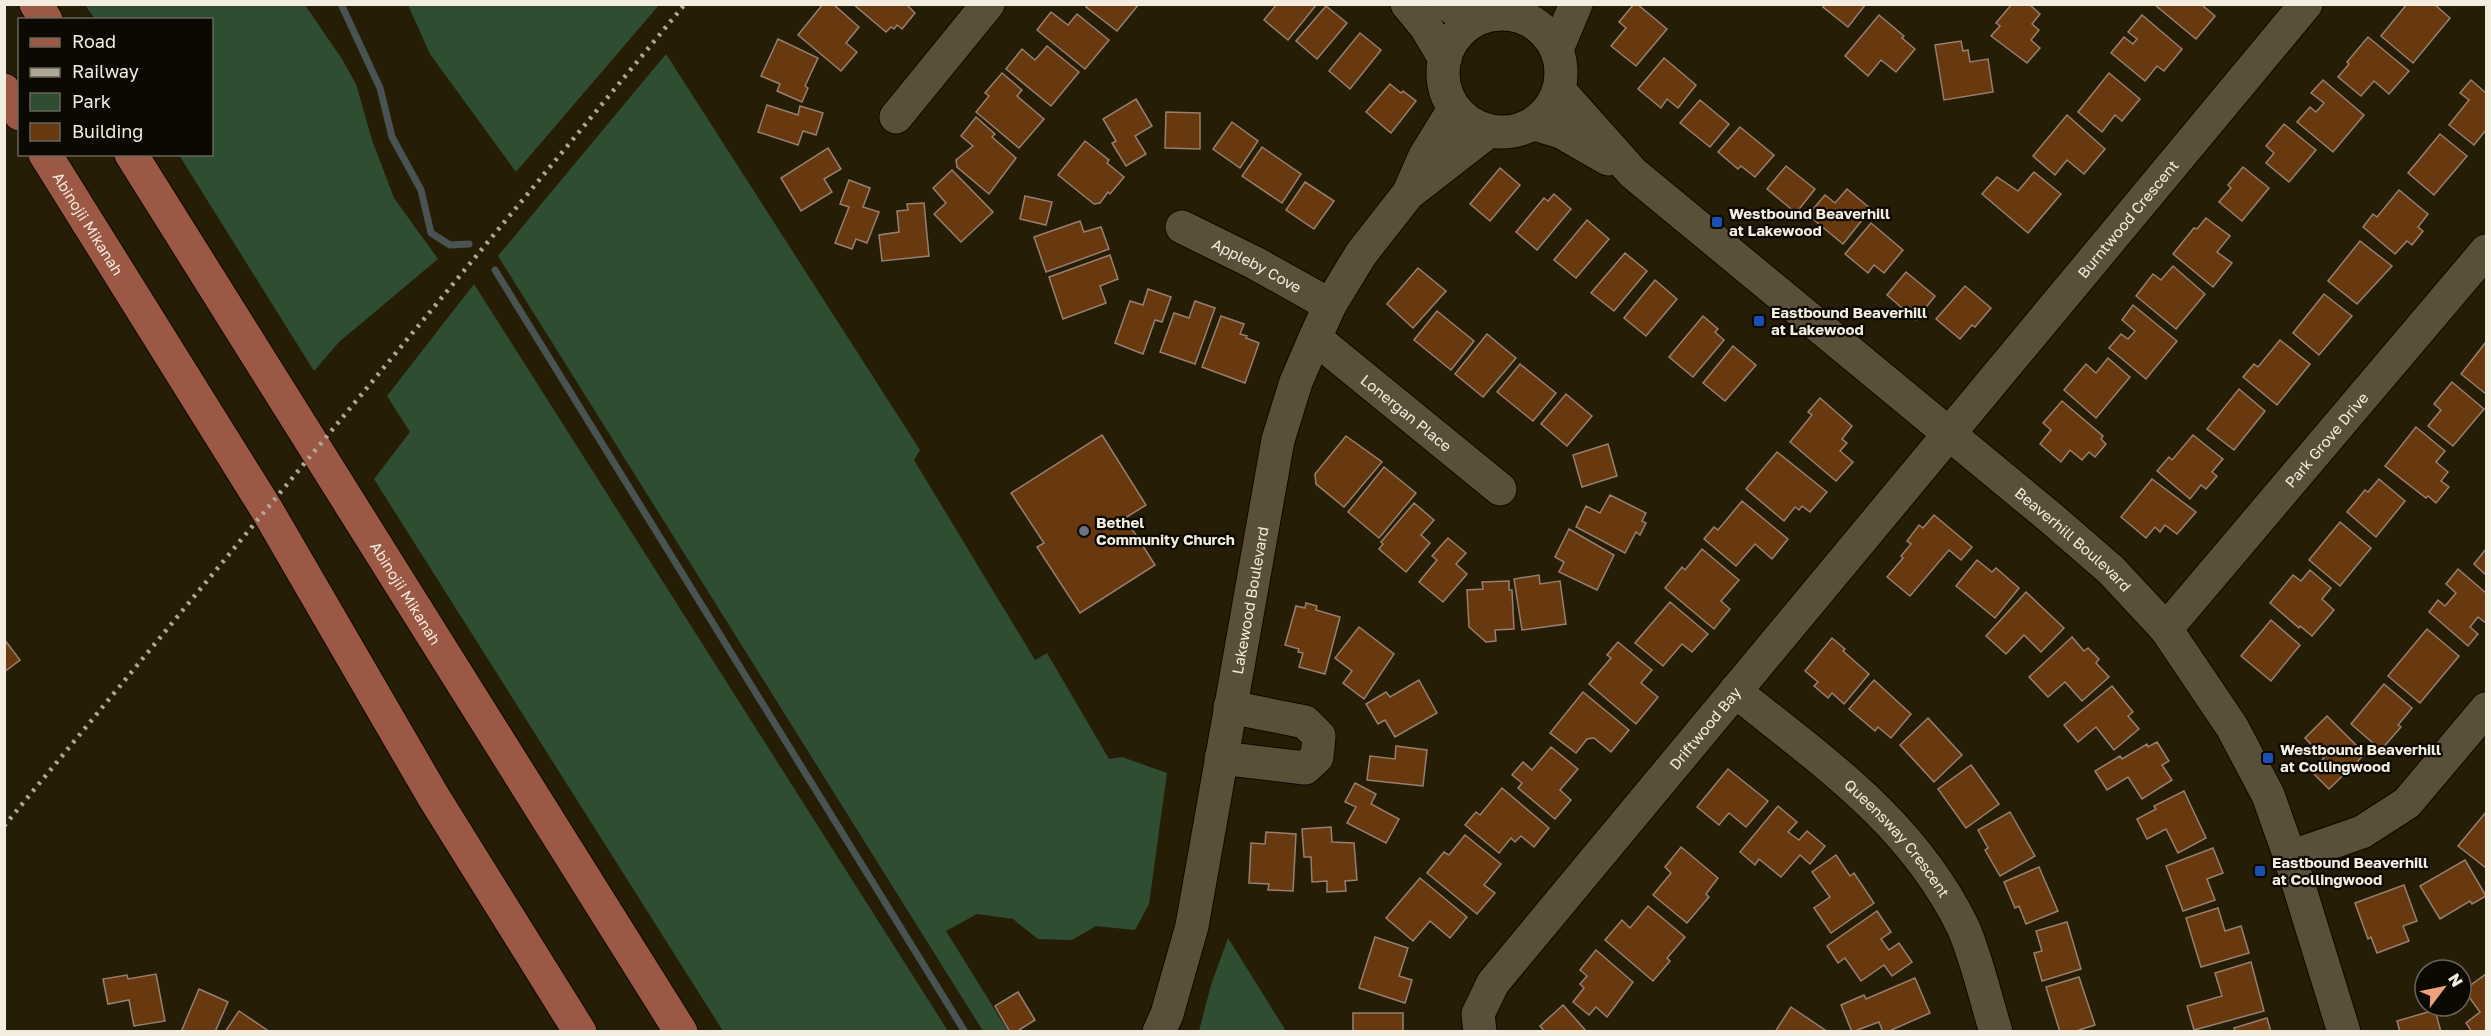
<svg xmlns="http://www.w3.org/2000/svg" width="2491" height="1036" font-family="'Golos Text',sans-serif">
	<rect width="100%" height="100%" fill="#261d07"/>
	<!-- green -->
	<g fill="#2f4d31">
		<polygon points="85,5 305,5 342,59 356,84 372,140 394,198 438,259 339,342 314,371 179,155 212,154 212,20 95,19"/>
		<polygon points="408,5 659,5 516,172 430,54"/>
		<polygon points="666,54 920,450 914,460 1035,660 1047,653 1109,759 1122,757 1167,773 1149,904 1135,930 1096,926 1072,940 1038,939 1013,919 977,914 946,931 1008,1031 983,1031 498,256"/>
		<polygon points="474,284 948,1031 723,1031 374,479 410,432 387,396"/>
		<polygon points="1228,938 1286,1031 1199,1031 1211,985"/>
	</g>
	<g fill="none" stroke-linecap="round" stroke-linejoin="round">
		<!-- stream -->
		<g stroke="#495351" stroke-width="7">
			<polyline points="341,4 380,88 392,137 421,190 431,233 450,245 469,244"/>
			<polyline points="495,270 965,1032"/>
		</g>
	</g>
	<!-- building -->
	<g fill="#68380f" stroke="#977f6f" stroke-width="1.5">
		<polygon points="823,4 833,4 859,27 846,43 857,52 841,71 798,35"/>
		<polygon points="853,4 906,4 915,13 902,29 897,25 894,29 891,27 886,32"/>
		<polygon points="1088,4 1139,4 1117,31 1086,7"/>
		<polygon points="1277,4 1317,4 1288,40 1264,20"/>
		<polygon points="1634,4 1637,4 1667,29 1636,66 1611,46 1626,28 1619,22"/>
		<polygon points="1825,4 1866,4 1848,27 1823,7"/>
		<polygon points="2012,4 2029,4 2040,14 2032,24 2039,30 2031,40 2040,48 2027,63 1991,36 2000,26 1996,23"/>
		<polygon points="2201,4 2215,16 2196,39 2155,5"/>
		<polygon points="2407,4 2434,4 2450,18 2413,63 2381,36"/>
		<polygon points="1326,6 1347,23 1317,59 1296,41"/>
		<polygon points="1051,12 1068,25 1077,14 1109,40 1085,69 1037,30"/>
		<polygon points="1879,15 1904,36 1902,38 1915,49 1896,72 1881,60 1868,76 1845,56"/>
		<polygon points="2142,15 2182,49 2164,71 2157,66 2145,81 2111,53 2124,37 2133,44 2137,39 2128,32"/>
		<polygon points="1360,33 1381,50 1350,89 1329,71"/>
		<polygon points="2368,37 2409,71 2389,94 2374,81 2361,96 2338,77 2349,64 2347,62"/>
		<polygon points="778,39 818,58 805,86 808,88 802,102 777,91 780,84 761,76"/>
		<polygon points="1961,41 1963,51 1968,50 1970,62 1988,59 1993,92 1944,100 1935,45"/>
		<polygon points="1047,46 1079,72 1051,106 1006,69 1022,49 1035,60"/>
		<polygon points="1664,58 1696,85 1678,108 1667,99 1661,108 1638,89"/>
		<polygon points="1002,73 1022,90 1017,96 1044,119 1019,148 976,112 989,96 985,93"/>
		<polygon points="2109,73 2140,99 2122,121 2115,115 2102,132 2078,112"/>
		<polygon points="2323,80 2364,115 2333,152 2297,122 2310,107 2316,112 2324,103 2311,93"/>
		<polygon points="2471,80 2486,93 2486,130 2474,145 2449,125 2469,100 2460,93"/>
		<polygon points="1390,84 1401,93 1403,91 1416,101 1391,133 1366,112"/>
		<polygon points="1136,99 1152,126 1135,136 1146,154 1126,166 1112,143 1116,141 1103,119"/>
		<polygon points="1700,100 1729,124 1710,147 1680,123"/>
		<polygon points="767,105 798,115 800,106 823,113 816,135 803,131 798,145 758,132"/>
		<polygon points="1166,112 1200,113 1200,149 1165,148"/>
		<polygon points="2067,115 2105,149 2084,174 2067,160 2055,175 2033,156"/>
		<polygon points="976,117 995,134 992,137 1016,158 989,194 957,167 956,160 973,146 961,136"/>
		<polygon points="1232,122 1258,141 1240,168 1213,149"/>
		<polygon points="2284,124 2316,150 2289,182 2266,163 2274,153 2266,146"/>
		<polygon points="1740,127 1774,155 1755,177 1741,166 1738,169 1718,152"/>
		<polygon points="2440,134 2467,156 2434,195 2408,173"/>
		<polygon points="1085,141 1109,160 1107,163 1124,177 1110,194 1108,192 1100,203 1094,204 1058,175"/>
		<polygon points="1262,147 1301,174 1282,203 1242,176"/>
		<polygon points="828,148 841,169 824,179 832,192 801,211 781,178"/>
		<polygon points="1786,166 1815,189 1796,213 1767,189"/>
		<polygon points="2243,167 2269,188 2242,221 2219,202 2231,188 2228,185"/>
		<polygon points="1500,168 1520,185 1490,221 1470,204"/>
		<polygon points="952,170 993,212 961,242 934,214 946,203 933,188"/>
		<polygon points="2034,172 2061,194 2028,233 1982,194 1997,177 2018,191"/>
		<polygon points="849,180 870,188 863,207 879,212 867,243 856,239 852,249 835,243 849,207 840,204"/>
		<polygon points="1305,182 1334,201 1314,229 1286,210"/>
		<polygon points="1847,189 1871,209 1843,244 1808,215 1825,195 1835,203"/>
		<polygon points="2399,190 2428,214 2418,227 2423,231 2412,245 2407,241 2395,254 2363,227 2373,214 2377,217"/>
		<polygon points="1554,194 1571,209 1537,250 1516,232 1544,198 1548,201"/>
		<polygon points="1025,196 1052,202 1046,225 1020,219"/>
		<polygon points="924,203 929,256 882,261 879,235 899,232 897,211 908,210 907,204"/>
		<polygon points="2206,218 2230,236 2217,252 2232,263 2213,287 2173,254 2194,228 2197,229"/>
		<polygon points="1587,220 1609,239 1576,278 1554,260"/>
		<polygon points="1080,221 1084,232 1101,227 1109,249 1046,272 1034,237"/>
		<polygon points="1871,223 1903,250 1884,273 1874,265 1868,273 1845,254"/>
		<polygon points="2360,241 2392,266 2357,304 2328,281"/>
		<polygon points="1625,253 1647,271 1614,311 1591,293"/>
		<polygon points="1110,255 1118,279 1100,286 1106,303 1063,319 1049,277"/>
		<polygon points="2173,266 2205,294 2176,329 2136,296 2153,274 2161,280"/>
		<polygon points="1418,268 1446,291 1413,328 1387,304"/>
		<polygon points="1906,272 1935,296 1916,320 1887,295"/>
		<polygon points="1655,280 1677,299 1646,336 1624,318"/>
		<polygon points="1965,286 1991,308 1975,327 1972,325 1960,339 1936,319"/>
		<polygon points="1148,289 1171,297 1162,322 1155,320 1143,354 1115,343 1130,301 1143,305"/>
		<polygon points="2324,294 2352,316 2319,355 2293,333"/>
		<polygon points="1195,301 1215,308 1195,364 1160,352 1174,313 1189,318"/>
		<polygon points="2133,305 2177,341 2146,379 2109,348 2121,334 2128,339 2135,331 2122,320"/>
		<polygon points="1437,311 1474,341 1451,370 1414,340"/>
		<polygon points="1221,316 1244,324 1240,334 1247,336 1246,338 1259,343 1245,383 1202,367"/>
		<polygon points="1703,316 1718,329 1715,332 1724,340 1693,377 1669,357"/>
		<polygon points="1487,334 1516,358 1483,397 1455,374"/>
		<polygon points="2280,340 2310,364 2277,405 2243,377 2254,364 2258,367"/>
		<polygon points="2486,342 2486,394 2461,374"/>
		<polygon points="1733,346 1756,365 1725,401 1703,383"/>
		<polygon points="2108,358 2130,377 2096,418 2064,390 2086,364 2096,373"/>
		<polygon points="1520,364 1556,393 1533,421 1497,392"/>
		<polygon points="2452,382 2484,409 2453,446 2428,426 2441,410 2434,404"/>
		<polygon points="2239,389 2265,411 2234,450 2207,429"/>
		<polygon points="1566,394 1592,416 1567,446 1541,424"/>
		<polygon points="1820,398 1852,426 1842,439 1847,443 1840,451 1853,462 1836,481 1790,442 1812,415 1808,412"/>
		<polygon points="2062,401 2103,436 2101,439 2106,444 2095,457 2089,452 2082,460 2070,450 2061,462 2040,444 2051,430 2043,423"/>
		<polygon points="2416,427 2445,451 2436,462 2448,472 2441,481 2449,487 2436,503 2428,496 2426,498 2385,466"/>
		<polygon points="1102,435 1146,505 1125,518 1155,565 1080,613 1037,547 1044,543 1011,493"/>
		<polygon points="2193,435 2223,459 2212,472 2217,476 2206,489 2201,485 2190,499 2157,471 2169,457 2172,460"/>
		<polygon points="1346,436 1382,462 1344,507 1316,484 1315,474"/>
		<polygon points="1608,444 1617,476 1582,487 1573,455"/>
		<polygon points="1777,452 1827,492 1810,512 1802,506 1799,510 1795,507 1784,521 1746,489"/>
		<polygon points="1384,467 1416,493 1379,538 1348,512"/>
		<polygon points="2152,479 2196,512 2177,534 2165,525 2160,532 2155,527 2146,538 2121,517"/>
		<polygon points="2379,479 2405,501 2376,537 2347,512 2365,490 2368,492"/>
		<polygon points="1610,495 1646,513 1642,521 1646,523 1640,535 1636,532 1625,553 1576,527 1586,506 1600,513"/>
		<polygon points="1742,501 1788,539 1772,559 1755,544 1736,566 1704,539 1714,527 1718,530"/>
		<polygon points="1414,503 1434,520 1421,535 1430,543 1406,572 1379,549 1383,544 1381,542"/>
		<polygon points="1934,515 1972,547 1961,560 1949,550 1910,596 1887,577 1903,558 1901,556 1911,544 1907,541 1919,525 1923,528"/>
		<polygon points="2340,522 2371,548 2340,586 2309,560"/>
		<polygon points="1569,529 1614,555 1597,590 1559,572 1564,562 1555,557"/>
		<polygon points="1448,538 1466,553 1456,564 1467,574 1443,602 1419,582 1437,560 1432,556"/>
		<polygon points="1702,549 1739,580 1721,601 1730,609 1714,629 1665,588 1682,567 1685,570"/>
		<polygon points="2486,549 2486,575 2474,564"/>
		<polygon points="1977,560 1992,572 1996,568 2019,588 1995,618 1956,586"/>
		<polygon points="2458,569 2486,593 2486,623 2478,617 2470,627 2478,634 2468,646 2429,612 2438,600 2445,606 2456,593 2446,584"/>
		<polygon points="2310,570 2331,588 2322,599 2334,610 2312,636 2300,626 2299,628 2270,603 2293,575 2301,581"/>
		<polygon points="1539,575 1540,584 1560,581 1566,624 1522,630 1514,579"/>
		<polygon points="1509,581 1509,590 1512,590 1514,629 1495,630 1496,641 1486,642 1469,627 1467,590 1483,589 1482,582"/>
		<polygon points="2026,592 2064,628 2041,652 2024,635 2006,654 1986,636"/>
		<polygon points="1670,602 1708,634 1692,652 1682,644 1663,666 1635,643"/>
		<polygon points="1306,603 1317,606 1316,610 1340,617 1325,674 1299,667 1303,653 1298,652 1299,649 1285,645 1296,606 1305,608"/>
		<polygon points="2271,620 2300,645 2271,681 2241,656"/>
		<polygon points="1359,627 1394,654 1364,699 1343,683 1352,671 1335,658"/>
		<polygon points="2427,629 2459,656 2420,703 2388,676"/>
		<polygon points="2072,637 2084,651 2088,648 2099,659 2096,663 2109,677 2082,701 2065,682 2048,697 2029,677"/>
		<polygon points="1832,638 1845,649 1843,651 1869,674 1844,704 1832,693 1828,698 1814,686 1818,682 1805,671"/>
		<polygon points="4,639 20,660 4,672"/>
		<polygon points="1618,642 1652,670 1641,683 1658,697 1636,724 1589,684 1611,658 1607,655"/>
		<polygon points="1419,680 1437,713 1395,737 1385,720 1378,724 1366,704 1386,692 1390,697"/>
		<polygon points="1874,680 1911,714 1891,738 1878,727 1875,731 1849,709"/>
		<polygon points="2384,684 2412,708 2398,725 2401,727 2381,750 2351,724"/>
		<polygon points="2112,686 2133,712 2128,716 2139,729 2114,750 2096,727 2078,742 2064,725"/>
		<polygon points="1583,692 1629,730 1611,752 1594,738 1587,739 1576,753 1550,733"/>
		<polygon points="2327,716 2365,754 2329,789 2311,771 2324,758 2305,738"/>
		<polygon points="1928,718 1962,755 1934,782 1900,745"/>
		<polygon points="2157,742 2169,761 2162,765 2172,780 2142,799 2128,777 2107,790 2095,771 2120,756 2122,759 2147,744 2148,747"/>
		<polygon points="1396,746 1427,750 1423,786 1367,780 1370,756 1395,759"/>
		<polygon points="1551,747 1578,769 1560,790 1571,800 1555,819 1518,788 1522,783 1512,775 1523,762 1532,770"/>
		<polygon points="1971,765 1999,804 1966,828 1938,789"/>
		<polygon points="1728,769 1768,801 1746,827 1729,813 1719,825 1697,807"/>
		<polygon points="1355,783 1376,794 1371,804 1399,819 1386,843 1347,823 1356,807 1345,802"/>
		<polygon points="1502,788 1549,828 1534,847 1521,836 1515,842 1511,838 1499,853 1465,825 1476,812 1480,815"/>
		<polygon points="2184,791 2206,838 2178,853 2166,829 2147,839 2137,819 2156,809 2154,806"/>
		<polygon points="1778,806 1797,822 1788,832 1799,840 1807,831 1825,846 1810,864 1800,855 1781,877 1759,859 1755,865 1740,852"/>
		<polygon points="2010,812 2035,856 2000,876 1985,850 1988,848 1978,830"/>
		<polygon points="2486,812 2486,868 2458,846"/>
		<polygon points="1331,827 1332,842 1354,843 1357,880 1345,881 1346,891 1327,892 1327,881 1312,882 1311,857 1304,857 1302,829"/>
		<polygon points="1266,832 1296,834 1293,891 1268,890 1269,884 1249,883 1251,843 1265,844"/>
		<polygon points="1465,835 1501,864 1484,885 1495,893 1477,914 1427,873 1444,852 1449,855"/>
		<polygon points="1681,847 1718,878 1706,894 1709,897 1687,923 1653,895 1671,873 1665,867"/>
		<polygon points="2213,848 2223,873 2207,879 2215,900 2183,911 2166,866"/>
		<polygon points="1836,855 1850,876 1854,873 1874,903 1831,933 1814,908 1830,897 1812,872"/>
		<polygon points="2465,860 2486,896 2472,904 2470,901 2440,919 2420,886"/>
		<polygon points="2039,867 2058,911 2026,924 2019,906 2015,908 2004,882"/>
		<polygon points="1420,878 1467,917 1450,938 1430,921 1413,941 1386,918"/>
		<polygon points="2404,885 2417,921 2403,926 2409,941 2377,953 2371,937 2368,939 2355,903"/>
		<polygon points="1648,906 1685,937 1667,958 1670,961 1653,981 1605,940 1622,920 1630,928"/>
		<polygon points="2218,908 2225,931 2241,926 2249,953 2201,967 2186,918"/>
		<polygon points="1877,911 1891,932 1881,939 1889,950 1899,943 1912,962 1892,976 1884,965 1861,981 1845,958 1838,963 1827,946"/>
		<polygon points="2067,922 2081,969 2042,981 2034,953 2042,951 2036,931"/>
		<polygon points="1375,937 1408,948 1399,976 1412,980 1405,1003 1359,988"/>
		<polygon points="1596,950 1633,982 1607,1017 1596,1007 1589,1015 1573,1002 1584,988 1580,984 1587,976 1580,970"/>
		<polygon points="2251,962 2264,1011 2194,1030 2187,1006 2222,996 2215,973"/>
		<polygon points="156,974 165,1021 134,1026 129,1000 108,1004 103,979 127,975 128,979"/>
		<polygon points="2486,974 2486,1032 2472,1032 2466,1023 2480,1012 2464,990"/>
		<polygon points="2079,977 2095,1025 2073,1032 2060,1032 2046,987"/>
		<polygon points="1915,978 1930,1013 1887,1032 1883,1032 1879,1022 1852,1032 1841,1005 1864,995 1866,999"/>
		<polygon points="199,989 228,1002 215,1032 181,1032"/>
		<polygon points="1018,992 1035,1020 1016,1032 1010,1032 995,1006"/>
		<polygon points="1563,1005 1587,1032 1545,1032 1540,1026"/>
		<polygon points="1791,1007 1828,1032 1775,1032"/>
		<polygon points="2435,1010 2441,1032 2400,1032 2397,1021"/>
		<polygon points="239,1011 270,1032 225,1032"/>
		<rect x="1353" y="1013" width="50" height="19"/>
		<polygon points="2267,1018 2271,1032 2235,1032 2234,1028"/>
	</g>
	<g fill="none" stroke-linecap="round" stroke-linejoin="round">
		<!-- minor casing -->
		<g stroke="#0f0700" stroke-width="35">
			<g id="minor">
				<polyline points="1407,4 1426,27 1445,59"/>
				<polyline points="1447,4 1472,22"/>
				<circle cx="1502" cy="73" r="59"/>
				<polyline points="1557,49 1576,4"/>
				<path id="s1" d="M1559,90L1633,173L2051,518L2111,570L2166,629L2232,727L2268,795L2290,857L2344,1032"/>
				<polyline points="896,117 988,4"/>
				<polyline points="1534,124 1561,132 1608,159"/>
				<polyline points="1410,190 1425,156 1454,109"/>
				<path id="s2" d="M1182,227L1255,263L1330,305"/>
				<path id="s3" d="M1315,338L1500,489"/>
				<path id="s4" d="M2166,629L2486,251"/>
				<path id="s5" d="M1735,691C1823,762 1912,822 1963,927C1976,956 1986,1000 1996,1032"/>
				<polyline points="1221,758 1305,768 1317,757 1319,736 1305,722 1230,707"/>
				<polyline points="2290,857 2362,832 2407,803 2486,709"/>
				<path id="s6" d="M1159,1032L1167,1014L1192,926L1278,440L1296,382L1315,338L1330,305L1361,254L1408,194L1489,131"/>
				<path id="s7" d="M1480,1032L1478,1014L1493,983L2306,4"/>
			</g>
		</g>
		<!-- major casing -->
		<g stroke="#0f0700" stroke-width="35">
			<g id="major">
				<polyline points="36,4 46,20"/>
				<polyline points="4,90 20,114"/>
				<path id="s8" d="M45,154L267,510L433,796L580,1032"/>
				<path id="s9" d="M131,154L681,1032"/>
			</g>
		</g>
		<!-- minor -->
		<use href="#minor" stroke="#5a5039" stroke-width="33"/>
		<!-- major -->
		<use href="#major" stroke="#9b5844" stroke-width="33"/>
		<!-- rail -->
		<polyline stroke="#afa897" stroke-width="4.5" stroke-dasharray="3 6" stroke-linecap="butt" points="4,826 685,4"/>
	</g>
	<!-- markers -->
	<g fill="#1a4fb4" stroke="#0c0802" stroke-width="2">
		<rect x="1711" y="216" width="12" height="12" rx="3"/>
		<rect x="1753" y="315" width="12" height="12" rx="3"/>
		<rect x="2262" y="752" width="12" height="12" rx="3"/>
		<rect x="2254" y="865" width="12" height="12" rx="3"/>
	</g>
	<circle fill="#6b7280" stroke="#0c0802" stroke-width="2" cx="1084" cy="531" r="6"/>
	<g text-anchor="middle" dominant-baseline="central" stroke-width="4.5" stroke-linejoin="round" paint-order="stroke">
		<!-- poi labels -->
		<g font-size="15" font-weight="bold" fill="#f3eddf" stroke="#0c0802" text-anchor="start">
			<text x="1729" y="213">Westbound Beaverhill<tspan x="1729" dy="17">at Lakewood</tspan></text>
			<text x="1771" y="312">Eastbound Beaverhill<tspan x="1771" dy="17">at Lakewood</tspan></text>
			<text x="1096" y="522">Bethel<tspan x="1096" dy="17">Community Church</tspan></text>
			<text x="2280" y="749">Westbound Beaverhill<tspan x="2280" dy="17">at Collingwood</tspan></text>
			<text x="2272" y="862">Eastbound Beaverhill<tspan x="2272" dy="17">at Collingwood</tspan></text>
		</g>
		<!-- street labels -->
		<g font-size="15" fill="#f3eddf" stroke="#0c0802">
			<text stroke="none"><textPath href="#s7" startOffset="1046">Burntwood Crescent</textPath></text>
			<text stroke="none"><textPath href="#s8" startOffset="82">Abinojii Mikanah</textPath></text>
			<text stroke="none"><textPath href="#s2" startOffset="84">Appleby Cove</textPath></text>
			<text stroke="none"><textPath href="#s3" startOffset="118">Lonergan Place</textPath></text>
			<text stroke="none"><textPath href="#s4" startOffset="248">Park Grove Drive</textPath></text>
			<text stroke="none"><textPath href="#s1" startOffset="684">Beaverhill Boulevard</textPath></text>
			<text stroke="none"><textPath href="#s9" startOffset="518">Abinojii Mikanah</textPath></text>
			<text stroke="none"><textPath href="#s6" startOffset="442">Lakewood Boulevard</textPath></text>
			<text stroke="none"><textPath href="#s7" startOffset="384">Driftwood Bay</textPath></text>
			<text stroke="none"><textPath href="#s5" startOffset="220">Queensway Crescent</textPath></text>
		</g>
	</g>
	<!-- border -->
	<rect width="2491" height="1036" fill="none" stroke="#f3eddf" stroke-width="12"/>
	<!-- legend -->
	<rect x="18" y="18" width="195" height="138" fill="#0c0802" stroke="#68645a" stroke-width="1.5"/>
	<rect x="30" y="38" width="30" height="9" fill="#9b5844" stroke="#68645a" stroke-width="1.5"/>
	<text x="72" y="48" font-size="18" fill="#f3eddf">Road</text>
	<rect x="30" y="68" width="30" height="9" fill="#afa897" stroke="#68645a" stroke-width="1.5"/>
	<text x="72" y="78" font-size="18" fill="#f3eddf">Railway</text>
	<rect x="30" y="93" width="30" height="18" fill="#2f4d31" stroke="#68645a" stroke-width="1.5"/>
	<text x="72" y="108" font-size="18" fill="#f3eddf">Park</text>
	<rect x="30" y="123" width="30" height="18" fill="#68380f" stroke="#68645a" stroke-width="1.5"/>
	<text x="72" y="138" font-size="18" fill="#f3eddf">Building</text>
	<!-- north arrow -->
	<g transform="translate(2443 988) rotate(58)"><circle r="28" fill="#0c0802" stroke="#68645a" stroke-width="1.5"/>
	<path d="M0-4.5L10 22L0 15L-10 22Z" fill="#f0a27a"/>
	<text y="-9" font-size="16" font-weight="bold" text-anchor="middle" fill="#f3eddf">N</text>
	</g>
</svg>
